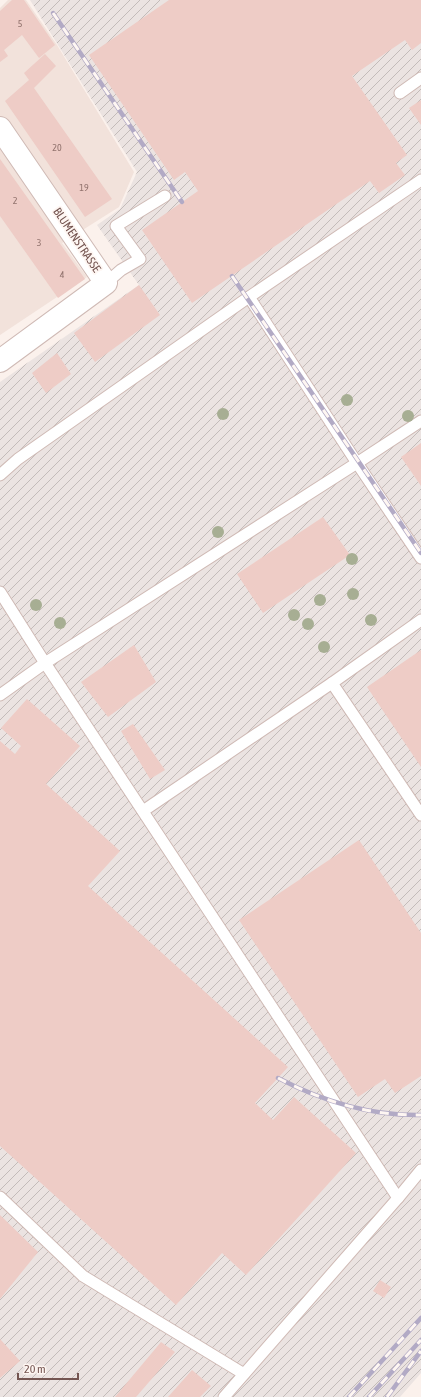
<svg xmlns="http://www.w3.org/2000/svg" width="421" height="1397" font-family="'Asap Condensed',sans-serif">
	<defs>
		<pattern id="industrial-furrows" width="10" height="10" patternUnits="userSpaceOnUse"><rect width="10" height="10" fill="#ebe3e1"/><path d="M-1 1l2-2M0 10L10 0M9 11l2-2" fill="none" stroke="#c3bbb9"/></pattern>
	</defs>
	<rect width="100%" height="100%" fill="#fbf1ec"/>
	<!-- residential -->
	<polygon fill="#f2e2db" points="8,0 26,0 57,45 134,172 119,207 62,243 87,277 0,335 0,8"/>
	<!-- industrial -->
	<polygon fill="url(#industrial-furrows)" points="30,0 421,0 421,1373 400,1397 0,1397 0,382 139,285 97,225 120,209 137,172"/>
	<!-- building -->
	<g fill="#eeccc6">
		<polygon points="12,0 24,0 55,45 39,58 22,35 4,50 8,56 0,62 0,11"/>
		<polygon points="169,0 421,0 421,43 412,50 405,40 352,76 407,155 396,163 405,175 379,193 370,181 192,303 142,230 198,191 185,172 174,180 89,55"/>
		<polygon points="45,54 56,66 34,88 112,199 85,217 5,101 29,80 24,73"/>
		<polygon points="421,100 421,125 409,108"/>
		<polygon points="0,159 85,279 58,298 0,216"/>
		<polygon points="139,285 160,315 95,362 74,333"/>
		<polygon points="57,353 71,374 46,393 32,373"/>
		<polygon points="421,443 421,486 401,457"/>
		<polygon points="323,517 350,555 263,613 237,574"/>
		<polygon points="134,645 156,682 108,717 81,682"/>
		<polygon points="421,650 421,767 367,687"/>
		<polygon points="27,699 80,746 46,784 120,851 88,886 288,1067 255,1103 273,1120 294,1097 356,1153 246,1275 222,1253 176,1305 0,1146 0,741 15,754 21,746 1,728"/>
		<polygon points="133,724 165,770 150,779 121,731"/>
		<polygon points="359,840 421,933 421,1076 395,1093 385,1079 358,1097 239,920"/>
		<polygon points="0,1215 38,1252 0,1299"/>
		<polygon points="380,1280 391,1287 384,1298 373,1291"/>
		<polygon points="0,1339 20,1361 0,1378"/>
		<polygon points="161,1342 175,1352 136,1397 115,1397"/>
		<polygon points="192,1370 211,1386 200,1397 168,1397"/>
	</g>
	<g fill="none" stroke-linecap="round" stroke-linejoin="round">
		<!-- lane casing -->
		<g stroke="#cfbab5" stroke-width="13">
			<g id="lane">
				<polyline points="400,93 421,78"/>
				<polyline points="106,283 121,270 140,259 116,226 165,196"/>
				<polyline points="249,297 357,463 421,558"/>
				<polyline points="0,475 18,459 249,297 421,180"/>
				<polyline points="0,592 45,663 398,1198"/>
				<polyline points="332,683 421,815"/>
				<polyline points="0,695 45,663 357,463 421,421"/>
				<polyline points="143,811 332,683 421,620"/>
				<polyline points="0,1197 83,1276 244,1374"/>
				<polyline points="224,1397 398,1198 421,1170"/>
			</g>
		</g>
		<!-- street casing -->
		<g stroke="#cfbab5" stroke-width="24">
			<polyline id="street" points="0,128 106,283 0,361"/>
		</g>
		<!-- lane -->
		<use href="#lane" stroke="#fff" stroke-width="11"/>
		<!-- street -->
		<use href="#street" stroke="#fff" stroke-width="22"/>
		<!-- rail casing -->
		<g stroke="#b2aac5" stroke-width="4.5">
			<g id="rail">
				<polyline points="53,13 182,202"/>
				<polyline points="232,276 421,553"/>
				<path d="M278,1078C322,1101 370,1116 421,1115"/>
				<polyline points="349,1397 421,1318"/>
				<polyline points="369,1397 421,1340"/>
				<polyline points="387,1397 421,1351"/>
			</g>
		</g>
		<!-- rail -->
		<use href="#rail" stroke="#fef6f2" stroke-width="3" stroke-dasharray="9" stroke-linecap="butt"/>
	</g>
	<!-- trees -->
	<g fill="#a7ae93">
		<circle cx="347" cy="400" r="6"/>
		<circle cx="223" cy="414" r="6"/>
		<circle cx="408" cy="416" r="6"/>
		<circle cx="218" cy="532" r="6"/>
		<circle cx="352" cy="559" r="6"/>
		<circle cx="353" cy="594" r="6"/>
		<circle cx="320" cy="600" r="6"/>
		<circle cx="36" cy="605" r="6"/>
		<circle cx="294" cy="615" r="6"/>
		<circle cx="371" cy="620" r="6"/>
		<circle cx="60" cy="623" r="6"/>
		<circle cx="308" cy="624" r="6"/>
		<circle cx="324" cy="647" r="6"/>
	</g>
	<g text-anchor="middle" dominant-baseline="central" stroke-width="3.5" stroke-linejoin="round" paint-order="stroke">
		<!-- number labels -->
		<g font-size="10" fill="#92736e">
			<text x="20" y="23">5</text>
			<text x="57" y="147">20</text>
			<text x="84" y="187">19</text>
			<text x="15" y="200">2</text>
			<text x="39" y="242">3</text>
			<text x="62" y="274">4</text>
		</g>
		<!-- street labels -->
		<g font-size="12" fill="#745551" stroke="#fef6f2">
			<text transform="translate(77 240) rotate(56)">BLUMENSTRASSE</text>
		</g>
	</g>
	<!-- scale -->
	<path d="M18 1373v6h60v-6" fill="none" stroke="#745551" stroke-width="2"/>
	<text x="24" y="1373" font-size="12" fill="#745551" stroke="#fef6f2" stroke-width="3" paint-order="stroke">20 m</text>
</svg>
